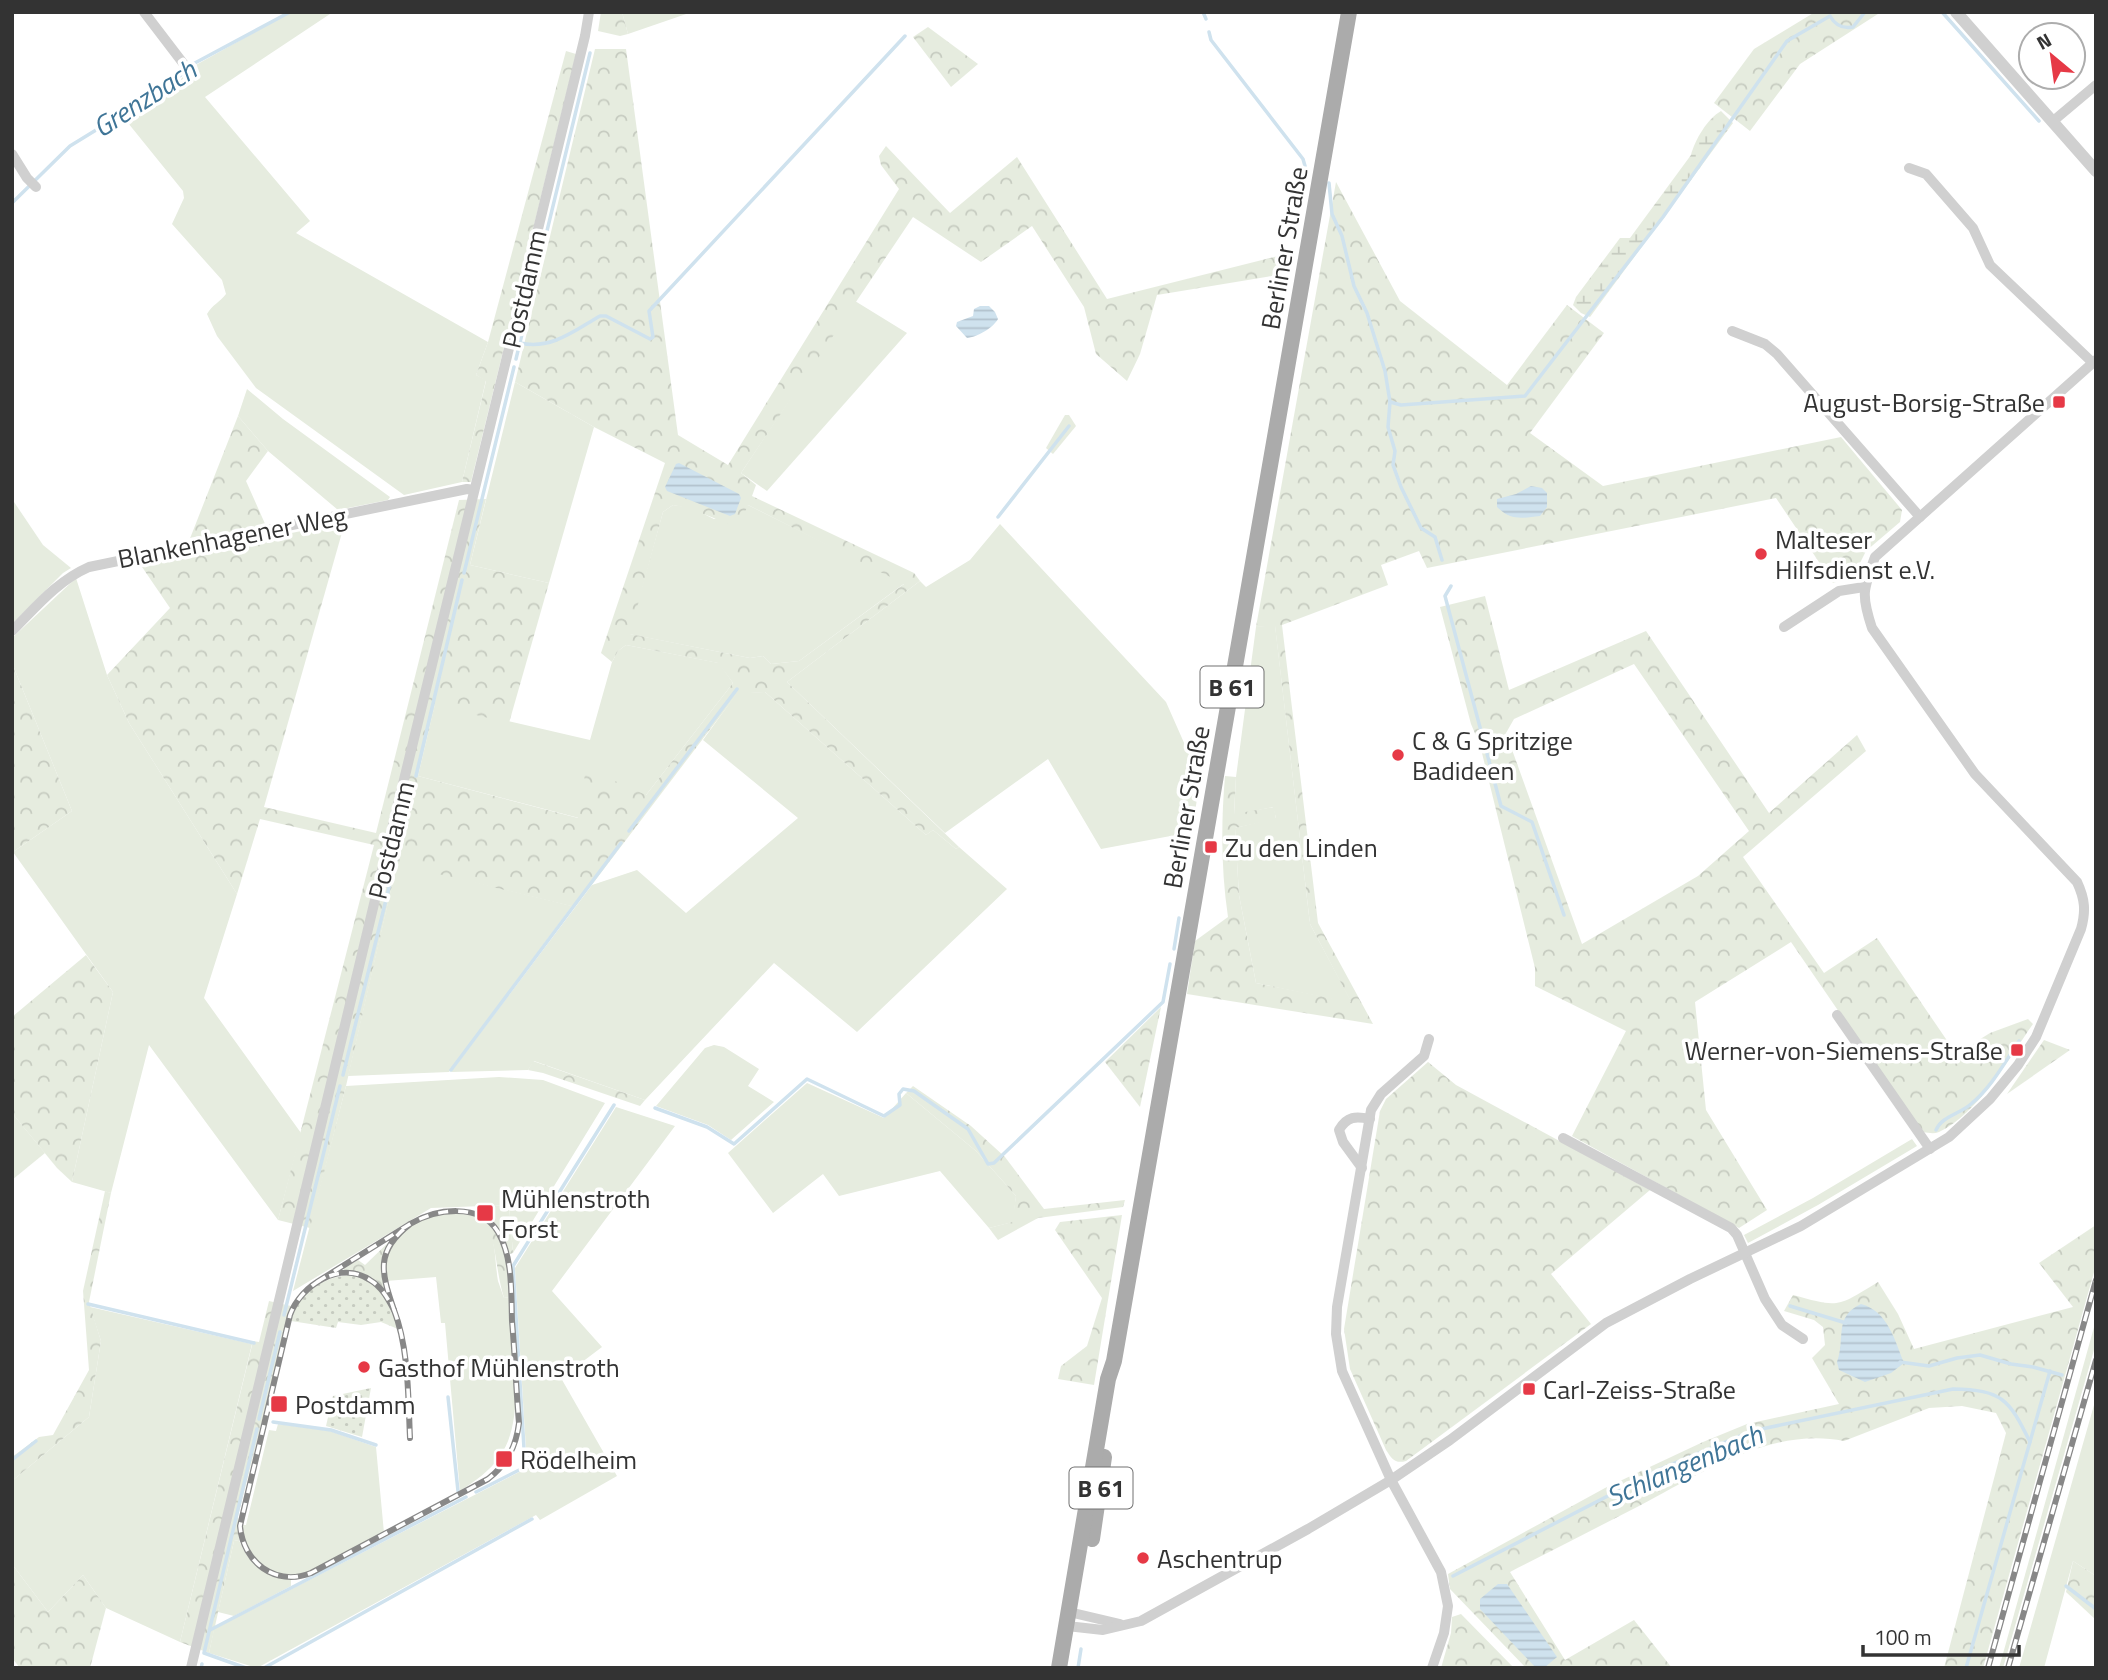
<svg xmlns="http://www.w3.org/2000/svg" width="2108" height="1680" font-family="'Titillium Web',sans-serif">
	<defs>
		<pattern id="forest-crowns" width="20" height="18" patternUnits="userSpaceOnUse" patternTransform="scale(1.75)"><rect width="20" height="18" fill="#e6ecdf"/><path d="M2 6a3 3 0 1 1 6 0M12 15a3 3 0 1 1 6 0" fill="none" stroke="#c6cbc0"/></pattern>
		<pattern id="wetland-marsh" width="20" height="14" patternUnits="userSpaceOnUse" patternTransform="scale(1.75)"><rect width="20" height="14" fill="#e6ecdf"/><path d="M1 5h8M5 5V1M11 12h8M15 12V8" fill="none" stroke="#c6cbc0"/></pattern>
		<pattern id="park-dots" width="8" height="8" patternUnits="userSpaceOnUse" patternTransform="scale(1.75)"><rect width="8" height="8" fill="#e6ecdf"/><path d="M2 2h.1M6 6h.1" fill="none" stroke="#c6cbc0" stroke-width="1.8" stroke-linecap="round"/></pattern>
		<pattern id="water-rules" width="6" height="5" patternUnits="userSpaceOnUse" patternTransform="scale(1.75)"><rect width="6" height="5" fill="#cfe2ee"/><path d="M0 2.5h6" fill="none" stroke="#b2c2cd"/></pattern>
	</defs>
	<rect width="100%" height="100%" fill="#fff"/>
	<!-- green -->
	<g fill="#e6ecdf">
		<path d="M291,12H333L205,97L310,221L296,233L488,342L476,375L486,380L462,482L404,495L256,388L217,336L207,314C212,305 220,302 226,294L222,280L172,224L184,198L183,191L124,118L181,79L194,66Z"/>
		<polygon points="622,12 692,12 628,34"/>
		<polygon points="855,301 907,333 767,491 741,473"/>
		<polygon points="515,382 594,427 549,583 470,565"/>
		<polygon points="247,389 283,419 390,497 388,500 338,510 268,451 238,416"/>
		<polygon points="1065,415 1069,415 1076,426 1053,454 1046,448"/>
		<polygon points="12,499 43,545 71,568 63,573 12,624"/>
		<polygon points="673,505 692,508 714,519 748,505 905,583 799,661 771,664 763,656 750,658 629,634 663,512"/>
		<polygon points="1000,524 1166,702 1200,779 1192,832 1101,849 1048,759 945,833 787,682 920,581 926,587 970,560"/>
		<polygon points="76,578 107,675 129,723 237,894 204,998 301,1133 278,1220 149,1045 111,1193 72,1182 113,992 13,852 72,811 12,663 12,638"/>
		<polygon points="1275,625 1310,924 1352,1003 1256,983 1239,895 1235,828 1276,818 1273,807 1234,815 1236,777 1256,627"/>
		<polygon points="626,645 719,663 733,683 646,795 579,818 418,776 435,704 590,740 612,662 618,651"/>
		<polygon points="765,692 926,835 933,830 956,849 959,847 1007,889 857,1032 774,963 645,1100 534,1061 528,1070 451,1072 592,885 637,870 686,913 798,818 703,740 737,693"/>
		<polygon points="397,863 572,906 449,1072 348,1076"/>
		<polygon points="714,1045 724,1047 759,1069 748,1086 774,1102 731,1140 708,1125 656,1106 705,1048"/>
		<polygon points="499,1077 543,1080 605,1103 513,1253 509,1205 431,1208 293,1291 346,1086"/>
		<polygon points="807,1083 884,1118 906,1093 976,1151 1016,1196 1013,1222 989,1228 940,1171 839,1196 823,1174 773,1213 728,1153"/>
		<polygon points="616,1107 675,1126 552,1291 602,1347 561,1378 617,1476 540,1520 536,1515 257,1668 209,1653 214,1629 525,1469 527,1466 515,1268"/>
		<polygon points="12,1113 45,1153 12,1180"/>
		<polygon points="1912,1139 1917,1146 1818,1205 1748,1243 1744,1235 1813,1198"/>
		<path d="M452,1213C462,1214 476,1214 484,1221C496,1231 495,1266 498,1281C500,1287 502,1292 504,1298L509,1297C512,1342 527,1419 500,1456C490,1471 475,1481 460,1491L445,1323H441L436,1277L386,1281C377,1241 416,1215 452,1213Z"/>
		<polygon points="90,1307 252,1344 180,1642 106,1608 83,1575 48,1612 12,1564 12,1481 89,1417 101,1341"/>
		<polygon points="2096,1320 2096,1343 2003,1668 1999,1668"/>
		<polygon points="2096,1398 2096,1576 2073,1561 2044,1668 2019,1668"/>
		<path d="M278,1424L330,1431L376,1447L384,1533C363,1544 316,1573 295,1576C264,1580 245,1551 242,1525H246L269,1430L276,1431Z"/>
		<path d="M239,1540C249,1566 266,1575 291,1580V1586L234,1616L218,1612L234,1541Z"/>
	</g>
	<!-- forest -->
	<g fill="url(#forest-crowns)" fill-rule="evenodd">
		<polygon points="601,12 622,12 628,34 620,36 598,31"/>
		<polygon points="1815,12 1881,12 1800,64 1750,131 1714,103 1754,49"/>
		<polygon points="928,27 978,64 951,87 913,37"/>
		<path d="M595,49H626L678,435L728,465L899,189L881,165L879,156L886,146L950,213L1017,157L1107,299L1294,252L1290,273L1157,295L1140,354L1127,381L1096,354L1084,307L1032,226L981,262L913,217L741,473L756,485L752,496L914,573L920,581L787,682L959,847L956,849L933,830L926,835L765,692L737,694L575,907L397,864L346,1086L310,1228L278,1220L374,845L260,819L237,894L129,723L107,675L170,608L140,564L345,522L264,807L376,833L459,500L486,499L470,565L549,583L509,723L435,705L418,776L578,818L586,768L646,795L733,683L718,663L626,645L618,651L612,662L601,653L665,463L594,427L515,382ZM673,505C696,509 716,520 738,527L748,505L904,584L799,661L771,664L763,656L750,658L630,634L663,512Z"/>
		<polygon points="566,51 576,54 471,482 462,482 486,381 476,375 488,342"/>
		<path d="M1336,182L1400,301L1507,385L1567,305L1604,333L1530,433L1603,486L1841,437L1902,510L1900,522L1866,551L1853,577L1833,583L1776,498L1427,568L1419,551L1381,565L1388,585L1282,625L1318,923L1373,1024L1187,994L1195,941L1228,917C1221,870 1221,823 1225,776L1236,777L1234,814L1274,807L1276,819L1235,828L1239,895L1256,983L1351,1002L1310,924L1275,626L1256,627Z"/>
		<polygon points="238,416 268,451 246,481 266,526 189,541"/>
		<path d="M1485,596L1509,690L1646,631L1769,813L1857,735L1866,751L1743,857L1824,973L1877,938L1961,1061L1970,1055L1974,1043L1990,1033L2028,1019L2033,1024C2009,1058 1978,1114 1939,1132C1934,1134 1929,1133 1923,1132L1918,1127L1791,942L1695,1002L1706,1110L1767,1210L1739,1228L1572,1136L1626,1031L1535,986V968L1480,745L1471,724L1440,607ZM1634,664L1749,831L1698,876L1582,944L1506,733L1514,719Z"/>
		<polygon points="12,663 72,811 13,852 12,850"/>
		<polygon points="86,955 113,992 72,1182 57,1168 12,1113 12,1017"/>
		<polygon points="1161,1007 1140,1107 1105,1062"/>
		<polygon points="2044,1040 2070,1050 2007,1094"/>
		<polygon points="533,1061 645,1100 640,1106 543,1073 528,1070"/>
		<path d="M1428,1062L1456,1085L1650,1190L1551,1274L1591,1324L1406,1461C1395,1464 1392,1459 1386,1450L1350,1369L1344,1329L1380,1111L1386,1099Z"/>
		<polygon points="913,1086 971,1126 1005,1157 1044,1209 1125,1200 1123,1207 1038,1218 998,1240 989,1228 1012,1222 1016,1196 976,1151 906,1093"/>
		<polygon points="105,1191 111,1193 89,1302 101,1341 89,1417 12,1481 12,1457 39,1437 53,1435 89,1370 83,1291"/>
		<polygon points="509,1205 513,1253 510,1254 501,1232 490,1219 493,1212 479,1210 478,1206"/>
		<polygon points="1122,1215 1094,1385 1058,1379 1061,1366 1087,1346 1102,1298 1055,1230 1060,1222"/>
		<path d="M486,1222C509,1240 508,1272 509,1297L504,1298C496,1273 497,1246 486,1222Z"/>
		<path d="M2096,1225V1265L1983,1668H1944L2006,1433L1996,1413L1962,1406L1929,1408L1844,1441C1772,1426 1700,1474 1639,1506C1596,1528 1553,1550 1510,1572L1565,1660L1634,1620L1672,1668H1526L1450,1589L1448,1574L1605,1488L1703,1442L1747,1424L1839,1404L1812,1358L1825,1345L1823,1327L1814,1320L1784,1311L1793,1295C1840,1308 1837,1307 1878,1282L1898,1314L1914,1349L2073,1307L2039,1263Z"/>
		<path d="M394,1237C379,1255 380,1270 385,1292C375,1276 361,1271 344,1271V1268L358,1260L365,1265Z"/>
		<polygon points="269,1301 291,1306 238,1516 239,1540 234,1541 209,1653 180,1642 253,1341 259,1342"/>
		<polygon points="2073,1561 2096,1576 2096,1620 2066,1592"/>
		<polygon points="12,1564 48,1612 83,1575 106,1608 90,1668 20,1668 12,1658"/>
		<polygon points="1461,1614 1514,1668 1441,1668 1451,1633 1452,1617"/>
	</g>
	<!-- wetland -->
	<path fill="url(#wetland-marsh)" d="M1721,111L1733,123L1590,317L1581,313L1573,305L1576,297L1620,238H1630L1691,155C1695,140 1707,119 1721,111Z"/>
	<!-- park -->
	<g fill="url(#park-dots)">
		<path d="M350,1275C377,1278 394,1304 398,1329L381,1322L361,1325L338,1322L336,1328L291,1321C298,1293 322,1277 350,1275Z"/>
		<polygon points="371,1388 362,1437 326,1426 333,1396"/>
	</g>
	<!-- water -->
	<g fill="url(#water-rules)">
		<path d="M980,306H989L995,312L998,319C993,328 977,337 967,338L956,326L957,322L973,316L974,309Z"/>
		<polygon points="679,463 739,494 741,498 735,514 730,516 667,491 665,487 676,464"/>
		<path d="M1531,486L1542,488L1547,493V507L1540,516C1522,518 1511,521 1497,507V499L1516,494Z"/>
		<path d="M1861,1304C1888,1311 1895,1341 1904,1363L1891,1373L1865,1382L1839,1370L1837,1362C1846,1338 1833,1317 1861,1304Z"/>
		<polygon points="1498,1584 1507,1584 1557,1657 1544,1668 1536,1668 1480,1609 1480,1599"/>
	</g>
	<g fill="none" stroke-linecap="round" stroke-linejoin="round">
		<!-- stream -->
		<g stroke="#cfe2ee" stroke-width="3.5">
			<polyline points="1203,12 1206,19"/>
			<polyline points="1942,12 2039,121"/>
			<polyline points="1209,32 1211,40 1303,159 1307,173"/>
			<polyline points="1329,183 1332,214 1342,236 1354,286 1367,313 1385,371 1390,402 1388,427 1395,451 1393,465 1401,487 1421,528 1435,537 1442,560"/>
			<polyline points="12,203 70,146 171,84 193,64 290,12"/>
			<path d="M520,343C551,350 574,331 600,316H606L650,339L653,337L649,311L905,36"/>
			<polyline points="516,359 590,53"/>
			<path d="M1390,402L1401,405L1525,396L1663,217L1787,41L1830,16C1835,25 1843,29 1853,27L1865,12"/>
			<polyline points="998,517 1069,426"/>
			<polyline points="464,573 514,367"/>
			<polyline points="1451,586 1445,596 1501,806 1532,822 1564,915"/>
			<polyline points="416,776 462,580"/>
			<polyline points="629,831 737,689"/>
			<polyline points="399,846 413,788"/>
			<polyline points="1174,949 1179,918"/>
			<polyline points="451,1070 621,843"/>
			<polyline points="343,1075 397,855"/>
			<polyline points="655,1108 707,1127 734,1144 807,1079 884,1116 900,1105 899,1094 903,1089 914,1091 968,1129 988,1164 994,1163 1163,1002 1170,964"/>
			<path d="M1936,1130C1942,1116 1960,1114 1971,1104C1991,1088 2005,1062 2019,1041"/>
			<polyline points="88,1304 254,1343"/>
			<polyline points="1790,1306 1846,1323"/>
			<polyline points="284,1315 340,1086"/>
			<polyline points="1900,1362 1929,1366 1957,1358 1980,1355 2011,1364 2033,1367 2062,1375"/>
			<polyline points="448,1397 458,1491"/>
			<polyline points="259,1419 280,1332"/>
			<polyline points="273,1422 331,1430 376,1445"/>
			<polyline points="12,1460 36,1441"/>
			<polyline points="476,1492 523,1468 525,1465 513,1266 614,1105"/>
			<path d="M1453,1576L1660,1469L1752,1431L1953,1389C2002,1390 2009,1399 2030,1442"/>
			<polyline points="2066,1586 2096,1609"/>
			<polyline points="210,1630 466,1497"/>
			<polyline points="201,1668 202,1664"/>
			<polyline points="246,1668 204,1653 257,1429"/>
			<polyline points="264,1668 532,1519"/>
			<polyline points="1078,1668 1081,1649"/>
			<polyline points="1966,1668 2050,1371"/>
		</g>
		<!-- minor -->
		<g stroke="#d0d0d0" stroke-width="10">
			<polyline points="144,12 186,67"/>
			<polyline points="2052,122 2096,85"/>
			<polyline points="12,154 27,178 36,187"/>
			<polyline points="1909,168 1926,174 1973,228 1990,265 2093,363"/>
			<polyline points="1732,331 1765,344 1777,354 1920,517"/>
			<polyline points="1784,627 1839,591 1864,587"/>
			<path d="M12,631C36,607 57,581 89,567L467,489L474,490"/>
			<polyline points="1837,1015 1930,1149"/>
			<polyline points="1429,1039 1424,1056 1381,1094 1371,1110 1337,1307 1336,1334 1342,1371 1391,1480 1441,1572 1448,1606 1444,1633 1432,1668"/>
			<polyline points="1563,1138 1731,1228 1737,1235 1765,1299 1782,1325 1803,1339"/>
			<path d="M1362,1168L1343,1142L1339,1130C1347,1116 1356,1116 1370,1119"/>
			<polyline points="1069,1612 1120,1624"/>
			<path d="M1067,1626L1103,1630L1141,1621L1308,1529L1391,1480L1450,1440L1606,1323L1690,1279L1801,1226L1949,1137L1990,1099L2018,1065L2036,1037L2081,929C2086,911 2085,899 2077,882L1975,774L1872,628C1861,595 1863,590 1875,557L2096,360"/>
			<path d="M191,1668C320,1123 452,580 585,36L589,12"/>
		</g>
		<!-- tertiary -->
		<polyline stroke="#d0d0d0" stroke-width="12" points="1956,12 2096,171"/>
		<!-- primary -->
		<g stroke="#ababab" stroke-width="16">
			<polyline points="1092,1539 1104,1457"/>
			<path d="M1059,1668L1108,1379L1114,1361C1195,912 1272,462 1349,12"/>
		</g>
		<!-- rail casing -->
		<g stroke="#888" stroke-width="6">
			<g id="rail">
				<path d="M317,1282L410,1224C435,1209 480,1202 498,1232C513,1258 511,1291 512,1321C515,1355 516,1389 519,1423C516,1447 507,1464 488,1479L311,1573C275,1587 243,1562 240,1526L290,1315C301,1285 340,1260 370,1280C382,1287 388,1299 394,1310C381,1272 375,1251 410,1224"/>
				<path d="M394,1310C409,1349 408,1396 410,1438"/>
				<polyline points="1988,1668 2096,1280"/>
				<polyline points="2008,1668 2096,1360"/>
			</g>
		</g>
		<!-- rail -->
		<use href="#rail" stroke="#fff" stroke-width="3.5" stroke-dasharray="10" stroke-linecap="butt"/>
	</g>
	<!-- markers -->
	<g fill="#e63946" stroke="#fff" stroke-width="2.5">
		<rect x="2052" y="395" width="14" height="14" rx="3.5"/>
		<circle cx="1761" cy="554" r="7"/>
		<circle cx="1398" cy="755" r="7"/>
		<rect x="1204" y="840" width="14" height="14" rx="3.5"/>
		<rect x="2010" y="1043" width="14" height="14" rx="3.5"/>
		<rect x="476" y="1204" width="18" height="18" rx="3.5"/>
		<circle cx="364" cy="1367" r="7"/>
		<rect x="1522" y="1382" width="14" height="14" rx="3.5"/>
		<rect x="270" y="1395" width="18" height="18" rx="3.5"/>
		<rect x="495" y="1450" width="18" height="18" rx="3.5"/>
		<circle cx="1143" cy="1558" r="7"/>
	</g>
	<g text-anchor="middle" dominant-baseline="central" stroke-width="7" stroke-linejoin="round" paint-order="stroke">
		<!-- shield labels -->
		<g fill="#fff" stroke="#707070" stroke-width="2">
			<rect x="1200.5" y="666.5" width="63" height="41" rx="5"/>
			<rect x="1069.5" y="1467.5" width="63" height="41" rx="5"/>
		</g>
		<g font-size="24" font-weight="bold" fill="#333">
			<text x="1232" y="687">B 61</text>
			<text x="1101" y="1488">B 61</text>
		</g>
		<!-- street labels -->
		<g font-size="26" fill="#333" stroke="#fff">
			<text transform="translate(1284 248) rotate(-80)">Berliner Straße</text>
			<text transform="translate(524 289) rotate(-77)">Postdamm</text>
			<text transform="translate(232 537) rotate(-11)">Blankenhagener Weg</text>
			<text transform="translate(1186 807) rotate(-80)">Berliner Straße</text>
			<text transform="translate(391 840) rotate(-76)">Postdamm</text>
		</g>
		<!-- poi labels -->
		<g font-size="26" fill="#333" stroke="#fff" text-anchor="start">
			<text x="2045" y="402" text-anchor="end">August-Borsig-Straße</text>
			<text x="1775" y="539">Malteser<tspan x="1775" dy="30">Hilfsdienst e.V.</tspan></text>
			<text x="1412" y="740">C &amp; G Spritzige<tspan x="1412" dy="30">Badideen</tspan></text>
			<text x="1225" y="847">Zu den Linden</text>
			<text x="2003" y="1050" text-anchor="end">Werner-von-Siemens-Straße</text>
			<text x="501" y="1198">Mühlenstroth<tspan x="501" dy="30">Forst</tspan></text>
			<text x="378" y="1367">Gasthof Mühlenstroth</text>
			<text x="1543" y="1389">Carl-Zeiss-Straße</text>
			<text x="295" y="1404">Postdamm</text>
			<text x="520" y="1459">Rödelheim</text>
			<text x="1157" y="1558">Aschentrup</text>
		</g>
		<!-- water labels -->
		<g font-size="28" font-style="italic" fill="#3f7597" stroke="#fff">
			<text transform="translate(144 98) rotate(-33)">Grenzbach</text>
			<text transform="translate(1684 1465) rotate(-23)">Schlangenbach</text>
		</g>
	</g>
	<!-- border -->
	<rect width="2108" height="1680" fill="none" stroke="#333333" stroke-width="28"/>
	<!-- north arrow -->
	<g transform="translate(2052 56) rotate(331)"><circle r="33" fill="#ffffff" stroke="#adadad" stroke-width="2"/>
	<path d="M0-5L12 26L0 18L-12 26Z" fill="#e63946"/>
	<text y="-10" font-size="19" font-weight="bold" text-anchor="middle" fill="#333333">N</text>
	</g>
	<!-- scale -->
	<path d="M1863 1645v10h156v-10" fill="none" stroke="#333333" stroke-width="3.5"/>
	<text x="1874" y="1645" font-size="21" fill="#333333" stroke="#ffffff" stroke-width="5" paint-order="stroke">100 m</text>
</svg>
